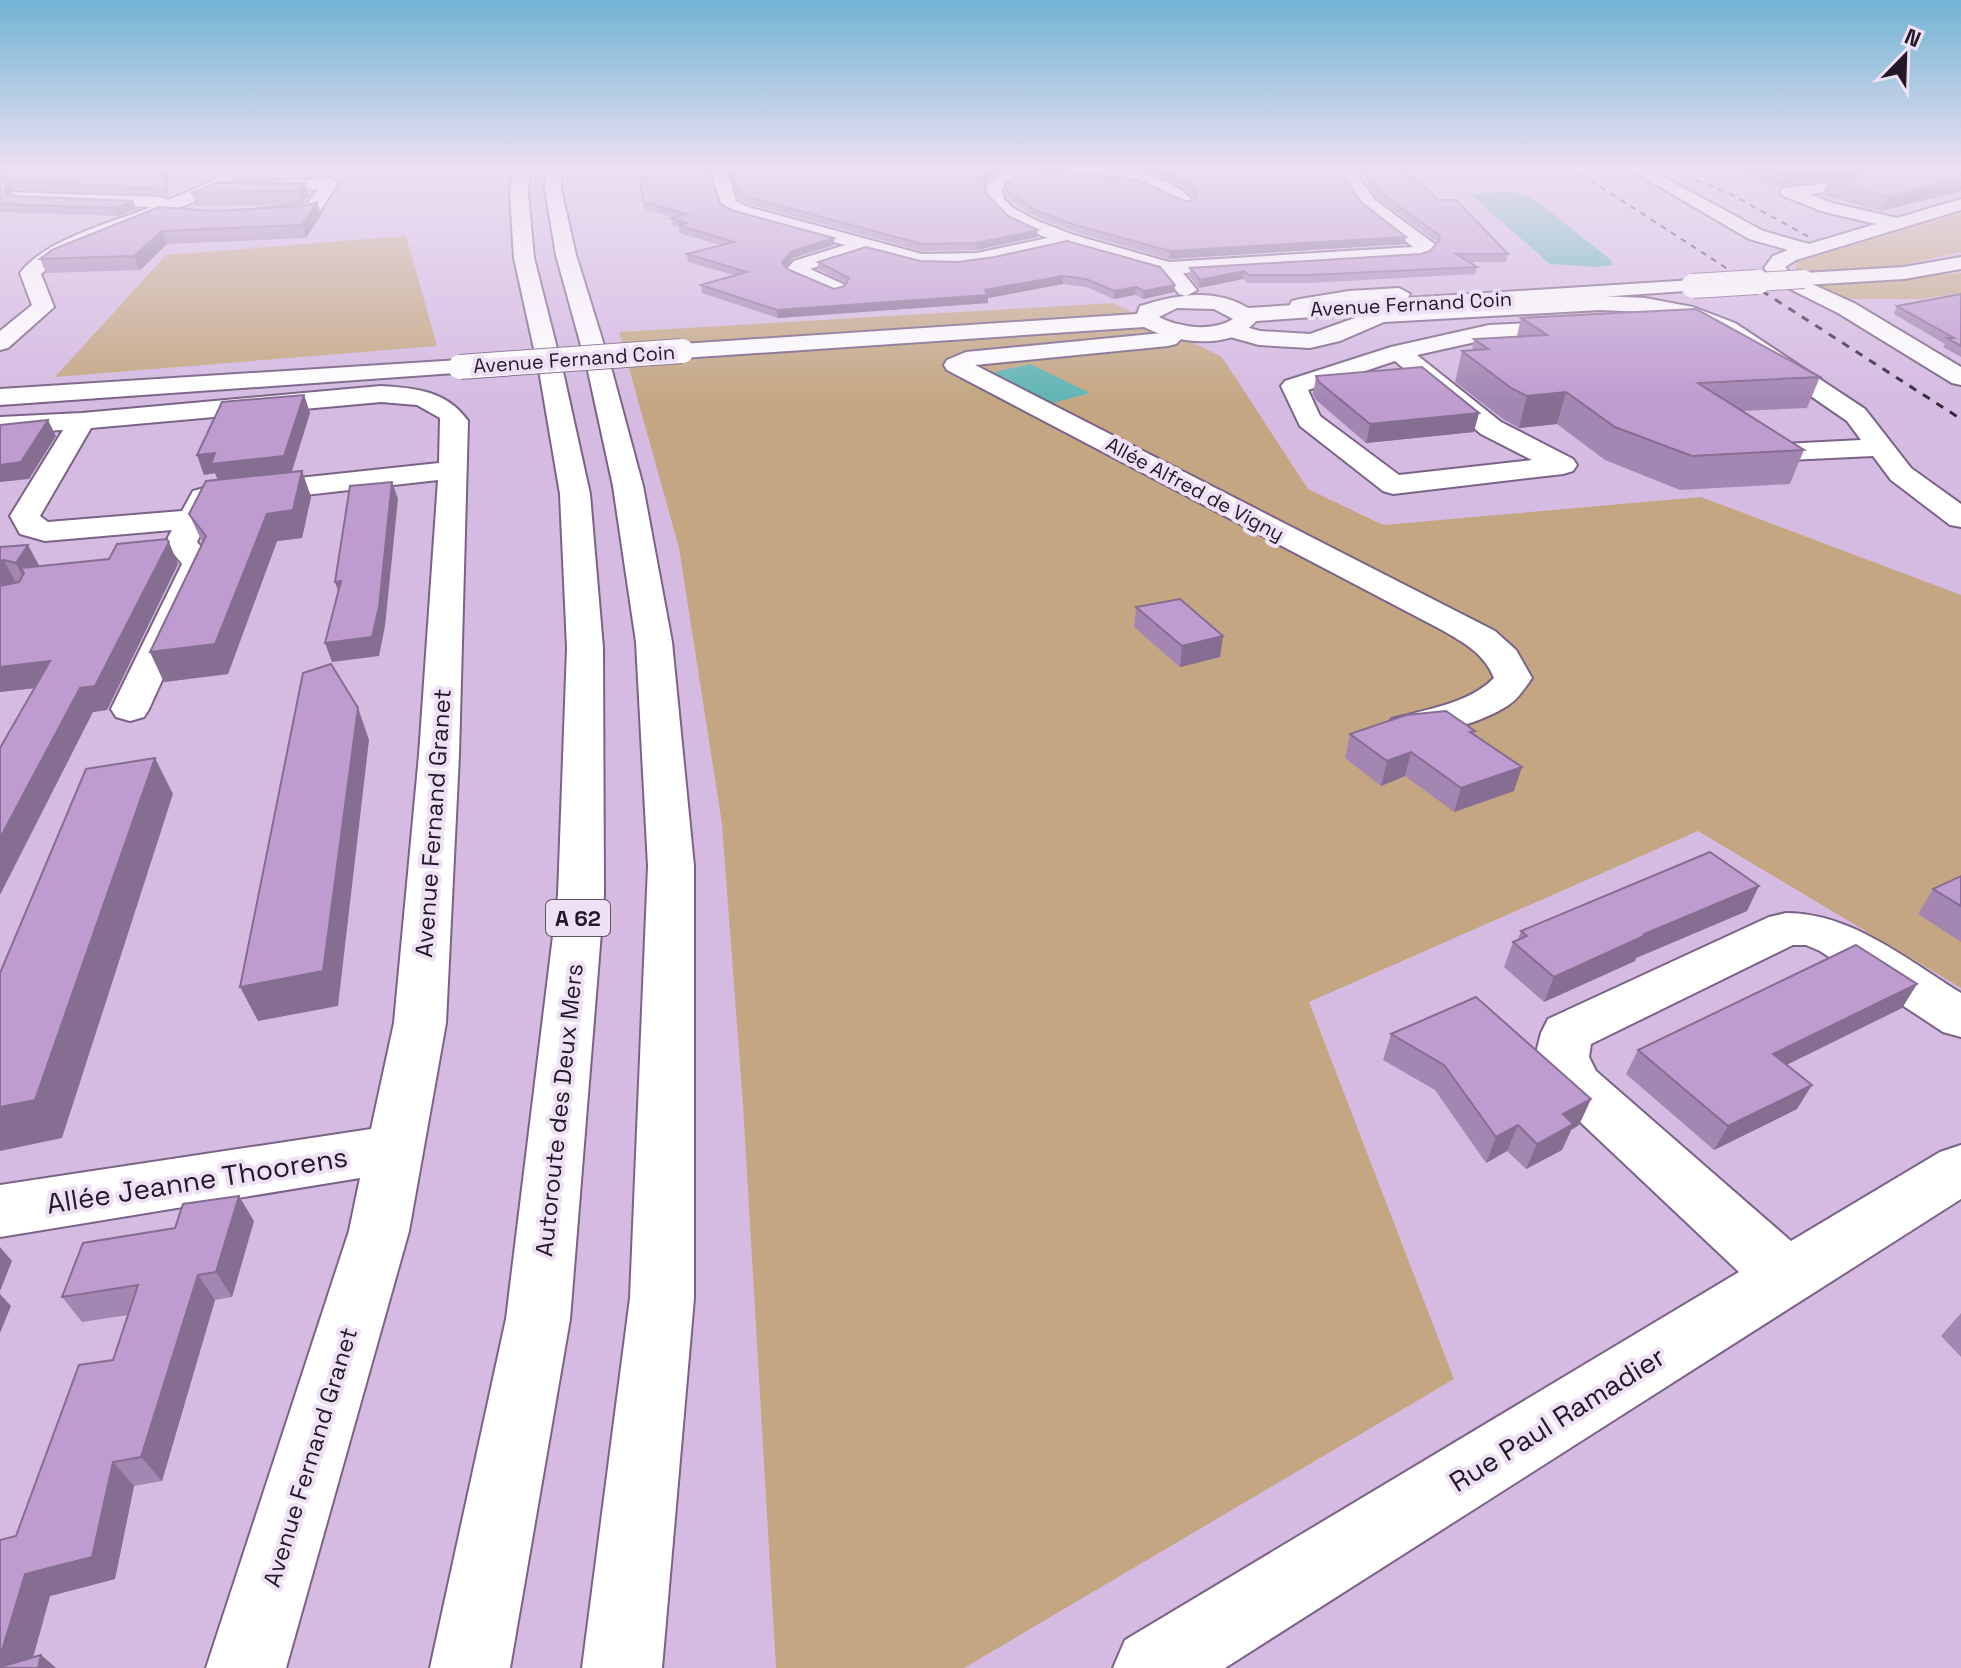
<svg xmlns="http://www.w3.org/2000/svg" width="1961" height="1668" font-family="'Space Grotesk',sans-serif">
	<rect width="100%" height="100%" fill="#d5bbe2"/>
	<!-- green -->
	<g fill="#c4a782">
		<polygon points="1961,213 1961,252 1902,265 1796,274 1796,262"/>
		<polygon points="406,236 437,346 55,377 166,255"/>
		<polygon points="1961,273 1961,293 1922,299 1842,299 1814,286"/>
		<polygon points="1113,303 1222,357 1308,489 1383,525 1701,497 1961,595 1961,988 1698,831 1309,1002 1454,1379 964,1668 776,1668 743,1105 722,824 679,548 619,332"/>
	</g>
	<!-- water -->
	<g fill="#60b5b4">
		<polygon points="1507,191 1530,196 1610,259 1612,265 1596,267 1550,264 1470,194"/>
		<polygon points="1030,364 1090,393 1045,405 986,374"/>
	</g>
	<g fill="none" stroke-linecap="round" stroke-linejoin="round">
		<!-- minor casing -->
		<g stroke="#7a6386" stroke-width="4">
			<g id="minor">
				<path d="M227,167H244L225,189L61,257L41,274L54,307L8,348L0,350V331L32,305L20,273C46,239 111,223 151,207L19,201L13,200L10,196L13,192L161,197L168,200L213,181Z"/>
				<path d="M710,167H726L736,201L748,207L922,254L977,253L1048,238C1022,228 992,218 985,189L998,173L1008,167C1060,167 1156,158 1193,201L1190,205C1174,209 1155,189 1138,184C1102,174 1060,181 1025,170L1002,189L1004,199L1012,207L1035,220L1074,235L1169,262L1413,247L1362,207L1344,181L1340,167H1356L1361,181L1375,200L1436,245L1426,257L1419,259L1183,273L1197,290L1186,296L1179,294L1161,272L1067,245L995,262L958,267L921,266L866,251L810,269L843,284L847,288L843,292L836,294L789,274L786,270L794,261L845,245L736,215L722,208Z"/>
				<polygon points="1626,167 1645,167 1763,231 1809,244 1876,224 1821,211 1783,196 1780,192 1783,188 1847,181 1849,185 1847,189 1810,194 1832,203 1897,218 1961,199 1961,210 1796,260 1785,267 1792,275 1854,303 1961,367 1961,385 1952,383 1838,313 1778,283 1764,268 1773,256 1788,250 1749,239"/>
				<polygon points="330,178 338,183 319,213 313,214 260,219 251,214 260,209 307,204 318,189 246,192 238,187 246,182"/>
				<polygon points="1399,288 1410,294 1407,299 1349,303 1308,311 1298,317 1287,310 1292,301 1300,299 1349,291"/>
				<polygon points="1600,296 1645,298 1693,307 1735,323 1865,409 1911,468 1961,504 1961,527 1950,525 1891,480 1873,456 1766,461 1756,459 1752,453 1756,447 1766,445 1861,440 1847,421 1719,333 1687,320 1645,312 1600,310 1384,322 1340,341 1310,348 1259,345 1223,335 1220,330 1223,325 1231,323 1260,331 1310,334 1380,309"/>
				<path d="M1577,321L1585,323L1588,328L1585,333L1489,339L1417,355L1501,422L1573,459L1577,465L1573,471L1563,474L1393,494L1383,491L1300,426L1281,386L1285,381L1391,347L1489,325ZM1395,361L1481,434L1532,460L1399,475L1320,416L1308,390Z"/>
				<path d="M1178,324L1186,326L1189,331L1176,344L1168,346L975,365L1495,631L1516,650L1532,678C1524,689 1518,699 1507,706C1483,722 1419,742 1392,735L1386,727L1392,719C1426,709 1469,704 1494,678C1484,653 1464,643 1442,630L947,370L944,365L947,360L966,352L1162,333Z"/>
				<path d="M381,386C416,388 447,391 468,421L459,755L446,1023L409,1231L286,1668H206L349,1231L360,1178L0,1237V1185L371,1129L394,1023L419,755L438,480L215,505L197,542L215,563L149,709L144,717L130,721L116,717L111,709L182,564L165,543L172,530L45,541L20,534L10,516L63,430L0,433V417L82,413ZM381,402L417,405L440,418L439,463L204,488L193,491L182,511L48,522L40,516L91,428Z"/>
				<path d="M1786,913C1852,913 1907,960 1961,993V1037L1943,1032L1820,951L1806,945H1793L1591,1044L1589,1057L1596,1071L1791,1241L1940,1152L1961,1145V1199L1225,1668H1113L1125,1640L1739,1272L1558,1101L1535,1057L1541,1033L1548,1019L1769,917Z"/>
			</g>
		</g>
		<!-- major casing -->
		<g stroke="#7a6386" stroke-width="4">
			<g id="major">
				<polygon points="1961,257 1961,269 1904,279 1804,285 1794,279 1804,273 1904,267"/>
				<path d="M1693,280L1700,282L1703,286L1700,290L1256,321C1231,351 1175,343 1144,327L682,358L674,356L670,351L674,346L682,344L1137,314L1140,306C1175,295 1214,287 1248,308ZM1177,308L1214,309L1233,319C1213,332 1180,328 1159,317Z"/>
				<polygon points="460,360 469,362 472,367 469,372 0,405 0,389"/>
			</g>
		</g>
		<!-- highway casing -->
		<g stroke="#7a6386" stroke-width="4">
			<g id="highway">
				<polygon points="514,167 530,167 528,193 534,258 564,376 590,494 603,648 604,895 570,1319 510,1668 430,1668 506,1319 558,895 567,648 560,494 540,376 514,258 510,193"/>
				<polygon points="545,167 561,167 561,189 576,255 612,371 643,486 672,642 694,866 694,1298 662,1668 582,1668 630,1298 648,866 636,642 613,486 588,371 556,255 545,189"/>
			</g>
		</g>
		<!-- minor -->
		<use href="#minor" fill="#fff" fill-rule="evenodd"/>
		<!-- major -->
		<use href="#major" fill="#fff" fill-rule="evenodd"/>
		<!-- highway -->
		<use href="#highway" fill="#fff" fill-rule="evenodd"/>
		<!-- rail-far1 -->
		<g stroke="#34293a" stroke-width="2" stroke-dasharray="6 6" stroke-linecap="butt">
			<polyline points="1570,167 1751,284"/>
			<polyline points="1662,167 1729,193 1809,237"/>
		</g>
		<!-- rail -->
		<polyline stroke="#34293a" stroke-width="3" stroke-dasharray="8 8" stroke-linecap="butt" points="1748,282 1961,419"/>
		<!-- major-bridge-far1 casing -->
		<g stroke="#7a6386" stroke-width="20" stroke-linecap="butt">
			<polyline id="major-bridge-far1" points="1726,284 1804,279"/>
		</g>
		<!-- major-bridge casing -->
		<g stroke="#7a6386" stroke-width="26" stroke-linecap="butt">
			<g id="major-bridge">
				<polyline points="1693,286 1758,282"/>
				<polyline points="460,367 682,351"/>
			</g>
		</g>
		<!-- major-bridge-far1 -->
		<use href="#major-bridge-far1" stroke="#fff" stroke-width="18"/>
		<!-- major-bridge -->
		<use href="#major-bridge" stroke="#fff" stroke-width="24"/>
	</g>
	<!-- wall -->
	<g fill="#a486b3">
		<polygon points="0,167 168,167 168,197 13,189 8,194 15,196 133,201 136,209 118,216 0,212"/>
		<polygon points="638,167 734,211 834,245 793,258 786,267 787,269 834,289 845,286 846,284 818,269 818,262 920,261 1175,285 1174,292 1143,299 1135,295 1114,299 1086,287 1063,284 988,298 988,303 778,318 702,293 701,285 734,275 688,262 687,254 721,245 679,233 679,227 672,225 671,218 674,217 644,209"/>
		<polygon points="728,167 1003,167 996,171 984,186 986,193 1008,216 1037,237 977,250 922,251 749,204 738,199"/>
		<polygon points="1115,167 1340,167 1343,176 1361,202 1405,244 1169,259 1075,232 1036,217 1007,198 1005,184 1184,201 1191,201 1194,198 1178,184 1133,168"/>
		<polygon points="1358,167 1406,167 1406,170 1438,200 1508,254 1506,262 1469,262 1477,267 1475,274 1309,283 1248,283 1243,279 1199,288 1189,276 1190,268 1421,254 1430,251 1437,242 1377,198"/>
		<polygon points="1718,167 1961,167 1961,191 1881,211 1822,195 1827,182 1848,178 1783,185 1779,188"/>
		<polygon points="305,183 309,196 301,204 196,206 191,193"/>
		<polygon points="317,202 321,215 306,238 167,244 140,270 46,273 40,259 214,211 305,206"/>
		<polygon points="1961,294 1961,357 1943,347 1945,344 1894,314 1897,306"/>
		<polygon points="1521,318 1820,377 1807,408 1743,411 1804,450 1790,484 1680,490 1605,460 1557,424 1519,428 1503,419 1455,382 1462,351 1472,351 1474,339 1517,336"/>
		<polygon points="1316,376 1474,432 1366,443 1316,400 1313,394"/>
		<polygon points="304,395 310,413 292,472 302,471 311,497 302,538 277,541 228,674 164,682 150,652 203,544 189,514 218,480 215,473 204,475 197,455"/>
		<polygon points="0,547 39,566 178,564 107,710 93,712 34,688 0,692"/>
		<polygon points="1136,607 1223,636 1220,657 1180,667 1134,627"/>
		<polygon points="1475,731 1474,735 1514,791 1454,812 1405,776 1381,786 1345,758 1350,734"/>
		<polygon points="1961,876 1961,942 1918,914 1933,889"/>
		<polygon points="1747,911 1636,958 1635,961 1544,1002 1504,967 1513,942 1518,939 1521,931"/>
		<polygon points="1917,984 1902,1008 1787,1064 1797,1109 1714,1150 1626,1074 1638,1050"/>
		<polygon points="1391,1034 1591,1099 1579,1125 1571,1130 1562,1150 1526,1169 1507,1151 1486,1163 1435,1090 1383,1060"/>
		<polygon points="254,1221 232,1297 215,1300 162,1481 134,1486 115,1579 50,1596 33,1658 41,1655 56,1668 0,1668 16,1536 113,1360 128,1315 82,1322 62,1297"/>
		<polygon points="1961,1313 1961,1357 1941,1336"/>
	</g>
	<!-- shaded-wall -->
	<g fill="#866d92">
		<polygon points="165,167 168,167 168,197 165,189"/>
		<polygon points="994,167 1003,167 996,171 983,187 983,180"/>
		<polygon points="1835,167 1853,167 1848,178 1783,185 1779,188 1784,174 1788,171"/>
		<polygon points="1961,179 1961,191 1881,211 1887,197"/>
		<polygon points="10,181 13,189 7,196 4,188"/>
		<polygon points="305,183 309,196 301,204 297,191"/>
		<polygon points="133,201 136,209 118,216 115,208"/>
		<polygon points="317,202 321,215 306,238 302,225"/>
		<polygon points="1038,230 1037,237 977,250 977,243"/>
		<polygon points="162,231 167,244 140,270 134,256"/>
		<polygon points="1406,237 1405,244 1169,259 1170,251"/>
		<polygon points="834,238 834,245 793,258 783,270 782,262 792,251"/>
		<polygon points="1244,271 1243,279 1199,288 1200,280"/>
		<polygon points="1063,276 1063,284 988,298 988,303 778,318 777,310 985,290"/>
		<polygon points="1175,285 1174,292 1143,299 1144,291"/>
		<polygon points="1136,287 1135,295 1114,299 1114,291"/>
		<polygon points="1566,392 1557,424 1519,428 1527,396"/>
		<polygon points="304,395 310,413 290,476 219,483 215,473 204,475 197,455"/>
		<polygon points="1479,413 1474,432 1366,443 1370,424"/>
		<polygon points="48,420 56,436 29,479 0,482 0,465"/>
		<polygon points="302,471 311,497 302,538 277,541 228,674 164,682 150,652"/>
		<polygon points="392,482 398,499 385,626 379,656 332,662 325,643"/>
		<polygon points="169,542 178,564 107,710 93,712 0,895 0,838 80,688"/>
		<polygon points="28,545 40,567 27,586 16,563"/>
		<polygon points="4,560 16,583 0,586 0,561"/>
		<polygon points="341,581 341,600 335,582"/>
		<polygon points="1223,636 1220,657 1180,667 1182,646"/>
		<polygon points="50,661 63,685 0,692 0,667"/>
		<polygon points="358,708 369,740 338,1006 258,1021 240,987"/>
		<polygon points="1411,752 1405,776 1381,786 1387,761"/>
		<polygon points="155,758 173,794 62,1138 0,1151 0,1107"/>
		<polygon points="1522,767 1514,791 1454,812 1461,788"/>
		<polygon points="1759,886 1747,911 1636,958 1635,961 1544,1002 1554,977 1644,934"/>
		<polygon points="1917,984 1902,1008 1760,1078 1773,1054"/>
		<polygon points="1812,1085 1797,1109 1714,1150 1728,1126"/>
		<polygon points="1591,1099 1579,1125 1571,1130 1562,1150 1526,1169 1537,1144 1563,1114"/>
		<polygon points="1518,1125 1507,1151 1486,1163 1496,1137"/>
		<polygon points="239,1196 254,1221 232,1297 216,1272"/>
		<polygon points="0,1247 12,1261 0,1291"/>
		<polygon points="198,1275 215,1300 162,1481 141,1457"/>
		<polygon points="0,1294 11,1306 0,1333"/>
		<polygon points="113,1462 134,1486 115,1579 50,1596 30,1668 0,1668 0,1657 25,1574"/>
		<polygon points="41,1655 56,1668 38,1668"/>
	</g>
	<!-- building -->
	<g fill="#bf9cd0" stroke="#866d92" stroke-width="2">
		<polygon points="0,167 165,167 165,189 10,181 4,188 7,194 15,196 133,201 115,208 0,204"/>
		<polygon points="638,167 709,167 720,204 734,211 834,238 792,251 782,262 787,269 834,289 845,286 849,278 818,262 866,247 920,261 958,262 995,257 1067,241 1160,267 1175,285 1144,291 1136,287 1114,291 1086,279 1063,276 985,290 988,295 777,310 701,285 747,272 687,254 734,242 678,225 688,223 671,218 687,214 643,202"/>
		<polygon points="730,167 994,167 983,180 986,193 1008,216 1038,230 977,243 922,244 748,197 738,192"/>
		<polygon points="1026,167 1138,180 1184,201 1191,201 1196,196 1196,192 1178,178 1147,167 1340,167 1343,176 1361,202 1406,237 1170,251 1075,225 1036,210 1007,191 1005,184"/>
		<polygon points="1363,167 1406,167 1406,170 1438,200 1456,200 1508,254 1456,254 1477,267 1310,275 1249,275 1244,271 1200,280 1190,268 1421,254 1430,251 1440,240 1439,235 1378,191"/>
		<polygon points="1762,167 1835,167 1788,171 1784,174"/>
		<polygon points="1854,167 1961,167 1961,179 1887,197 1827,182 1853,178 1857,173"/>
		<polygon points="219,182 305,183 297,191 191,193"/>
		<polygon points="317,202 302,225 162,231 134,256 40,259 52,250 159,207 214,211 305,206"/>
		<polygon points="1961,294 1961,346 1947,338 1954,338 1897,306"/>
		<polygon points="1696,309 1820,377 1698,383 1804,450 1692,456 1615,427 1566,392 1527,396 1511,388 1462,351 1488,349 1474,339 1547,335 1521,318"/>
		<polygon points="1422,367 1479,413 1370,424 1319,382 1316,376"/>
		<polygon points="304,395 284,456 211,464 215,453 197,455 222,402"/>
		<polygon points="48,420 21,462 0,465 0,425"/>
		<polygon points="302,471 293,510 267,514 215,644 150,652 206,536 189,514 206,481"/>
		<polygon points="392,482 379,607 372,637 325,643 341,581 335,582 350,486"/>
		<polygon points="167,539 169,542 95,686 80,688 0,838 0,748 50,661 0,667 0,586 19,582 24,573 21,568 109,559 117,544"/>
		<polygon points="28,545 16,563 4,560 0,561 0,547"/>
		<polygon points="1180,599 1223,636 1182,646 1136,607"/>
		<polygon points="331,664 358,708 323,971 240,987 303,673"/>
		<polygon points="1446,711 1475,731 1470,732 1522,767 1461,788 1411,752 1387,761 1350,734 1406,715"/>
		<polygon points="155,758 35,1100 0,1107 0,973 86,769"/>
		<polygon points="1710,852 1759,886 1644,934 1646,935 1554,977 1513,942 1527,936 1521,931"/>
		<polygon points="1961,876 1961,906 1933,889"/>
		<polygon points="1856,945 1917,984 1773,1054 1812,1085 1728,1126 1638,1050"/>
		<polygon points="1476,997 1591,1099 1563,1114 1573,1124 1537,1144 1518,1125 1496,1137 1444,1065 1391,1034"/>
		<polygon points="239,1196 216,1272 198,1275 141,1457 113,1462 92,1557 25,1574 0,1657 0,1540 16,1536 79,1365 113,1360 138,1285 62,1297 83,1243 175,1228 183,1204"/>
		<polygon points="41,1655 38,1668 0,1668 0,1667"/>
	</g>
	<!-- sky -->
	<linearGradient id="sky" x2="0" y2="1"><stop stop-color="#71b4d3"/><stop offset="0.42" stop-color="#ece0f2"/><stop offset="1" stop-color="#ece0f2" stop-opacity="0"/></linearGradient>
	<rect width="1961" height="400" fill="url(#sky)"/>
	<g text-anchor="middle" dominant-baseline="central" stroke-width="8" stroke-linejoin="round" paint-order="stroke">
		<!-- far-street labels -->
		<g font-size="20" fill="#221827" stroke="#eee1f5">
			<text transform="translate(1411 304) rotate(-3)">Avenue Fernand Coin</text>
			<text transform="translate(574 359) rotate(-4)">Avenue Fernand Coin</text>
			<text transform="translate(1195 489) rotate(28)">Allée Alfred de Vigny</text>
		</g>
		<!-- shield labels -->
		<rect fill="#eee1f5" stroke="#5f5465" stroke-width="2" x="546" y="900" width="64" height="36" rx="6"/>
		<g font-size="22" font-weight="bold" fill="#221827">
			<text x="578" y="918">A 62</text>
		</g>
		<!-- street labels -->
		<g font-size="24" fill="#221827" stroke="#eee1f5">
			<text transform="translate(433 823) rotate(-86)">Avenue Fernand Granet</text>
			<text transform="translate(559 1110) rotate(-84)">Autoroute des Deux Mers</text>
			<text transform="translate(310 1457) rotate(-73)">Avenue Fernand Granet</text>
		</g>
		<!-- near-street labels -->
		<g font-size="28" fill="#221827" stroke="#eee1f5">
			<text transform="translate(197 1180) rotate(-9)">Allée Jeanne Thoorens</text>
			<text transform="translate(1557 1419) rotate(-32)">Rue Paul Ramadier</text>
		</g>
	</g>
	<!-- north arrow -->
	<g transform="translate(1905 56) rotate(23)" stroke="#eee1f5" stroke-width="6" paint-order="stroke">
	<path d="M0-6L14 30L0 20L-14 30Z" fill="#221827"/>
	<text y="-12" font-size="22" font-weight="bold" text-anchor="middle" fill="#221827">N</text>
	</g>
</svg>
